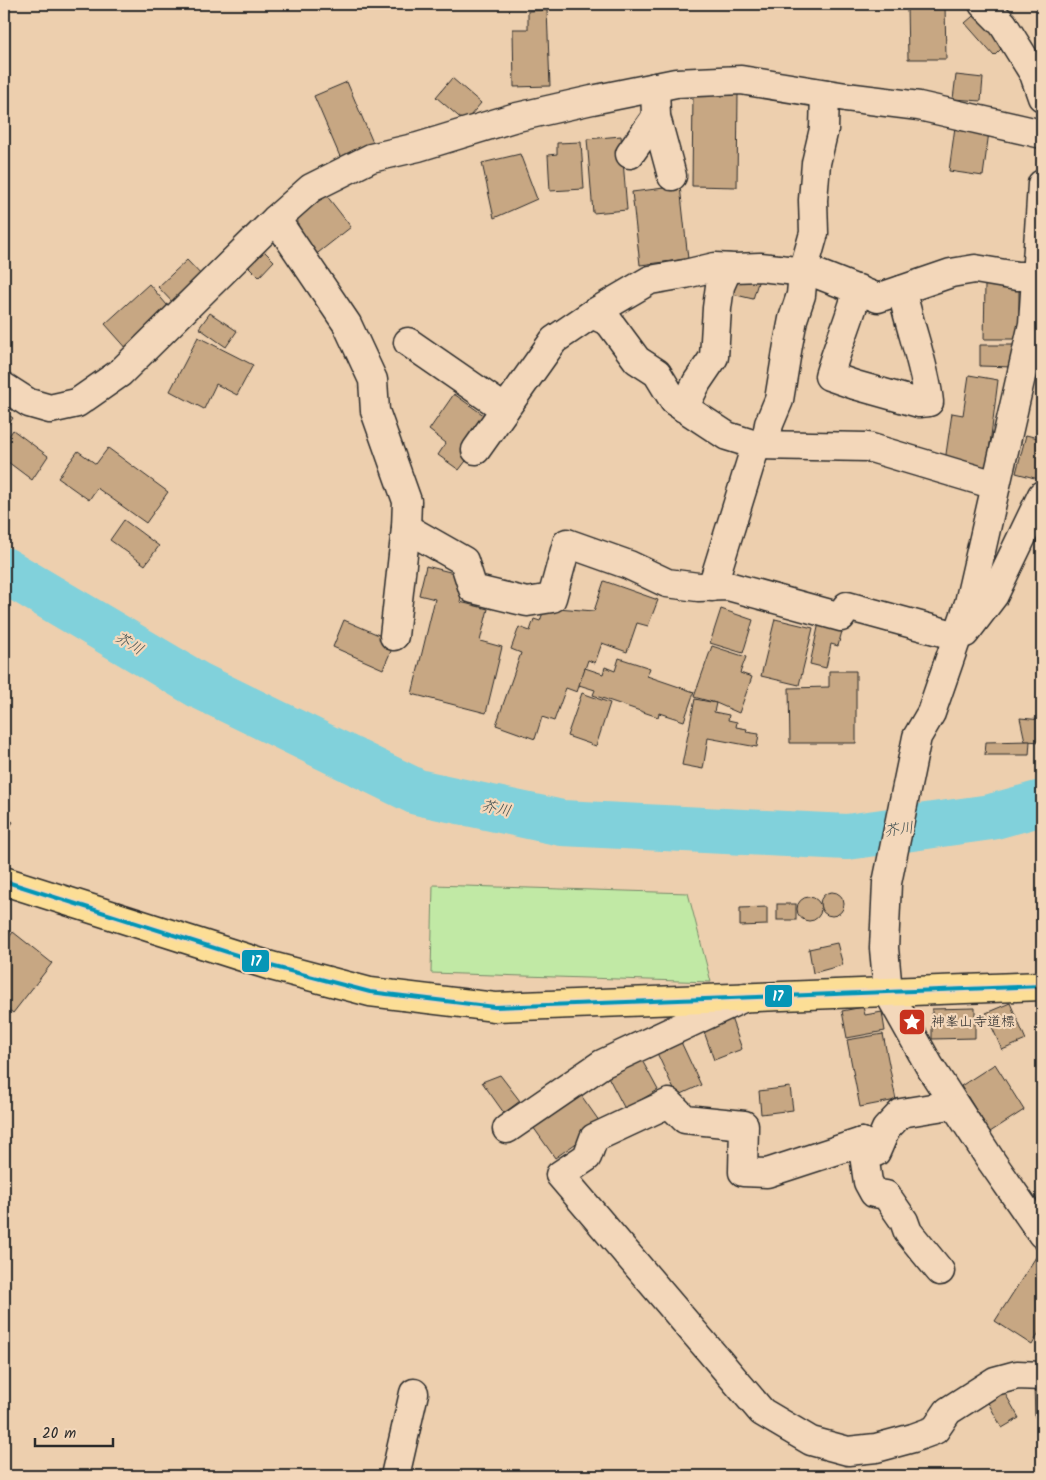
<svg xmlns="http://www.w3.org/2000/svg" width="1046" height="1480" font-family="Kalam,'Klee One',sans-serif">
	<rect width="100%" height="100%" fill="#edcfae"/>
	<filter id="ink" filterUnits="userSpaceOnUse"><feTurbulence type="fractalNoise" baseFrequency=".02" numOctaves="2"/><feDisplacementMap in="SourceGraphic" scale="10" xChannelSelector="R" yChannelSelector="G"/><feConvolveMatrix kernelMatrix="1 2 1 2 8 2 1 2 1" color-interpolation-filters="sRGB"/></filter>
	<g filter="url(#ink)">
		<!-- green -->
		<polygon fill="#c1e9a5" stroke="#768a68" points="433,885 688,893 711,982 431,973"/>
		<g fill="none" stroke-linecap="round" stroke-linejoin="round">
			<!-- river -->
			<polyline stroke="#81d1db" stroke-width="46" points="4,570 198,685 417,792 562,823 847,837 991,817 1042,803"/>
		</g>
		<!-- building -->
		<g fill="#c7a783" stroke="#2b2b2b">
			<polygon points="945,5 946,59 908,59 907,6"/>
			<polygon points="547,10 550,86 514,87 513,29 528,29 528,11"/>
			<polygon points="979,11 1007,43 994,56 965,23"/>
			<polygon points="956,75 983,78 981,101 953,99"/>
			<polygon points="452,78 481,103 465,122 436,97"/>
			<polygon points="347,82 374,145 341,159 314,96"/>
			<polygon points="693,93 738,93 737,187 692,186"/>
			<polygon points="955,127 989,132 983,176 949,171"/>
			<polygon points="621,136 627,210 593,213 587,139"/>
			<polygon points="581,142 584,189 550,191 548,155 557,154 557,143"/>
			<polygon points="520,154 537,199 494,218 482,163"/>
			<polygon points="680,186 688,259 640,265 632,192"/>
			<polygon points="323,191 351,227 314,256 299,237 297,211"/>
			<polygon points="262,249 274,261 259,277 247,265"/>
			<polygon points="187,260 204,278 175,305 158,287"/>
			<polygon points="738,274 759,279 753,299 732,294"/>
			<polygon points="149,284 173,312 129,351 105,324"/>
			<polygon points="985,285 1019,285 1019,339 984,339"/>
			<polygon points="210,313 237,331 226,347 199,328"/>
			<polygon points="198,337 253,365 237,395 216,384 204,409 170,391"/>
			<polygon points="980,345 1015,345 1014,367 980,366"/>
			<polygon points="969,375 998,380 987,468 945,461 952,413 963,415"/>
			<polygon points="454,394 495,423 459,470 438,455 446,443 429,430"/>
			<polygon points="4,412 13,418 4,431"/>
			<polygon points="13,430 48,456 32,480 4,459 4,443"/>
			<polygon points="1026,435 1042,439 1042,480 1016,473"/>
			<polygon points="108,448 168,492 146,523 97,488 89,500 58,478 78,451 96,464"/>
			<polygon points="124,520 159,546 145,565 110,540"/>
			<polygon points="426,566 466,576 460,602 488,609 480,641 502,647 486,713 412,694 435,599 419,595"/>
			<polygon points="604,581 658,600 648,626 637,623 627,652 602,643 595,663 588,660 577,692 566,688 554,721 542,717 535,739 496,725 521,653 511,649 519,627 530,631 534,619 540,621 545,607 594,611"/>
			<polygon points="721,609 753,620 743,653 710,643"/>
			<polygon points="820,618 844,624 838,646 831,644 826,668 810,664"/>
			<polygon points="775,619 813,628 799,685 761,676"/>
			<polygon points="344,620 395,642 383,669 333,647"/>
			<polygon points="712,646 746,657 740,673 752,677 739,713 716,703 694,697"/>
			<polygon points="619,658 650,668 647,676 694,692 684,721 659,713 658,717 593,695 595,690 579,685 585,668 603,674 605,667 615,671"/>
			<polygon points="829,671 856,671 856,743 790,743 789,688 829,687"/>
			<polygon points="582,693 610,703 596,746 567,736"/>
			<polygon points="695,699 716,703 714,712 729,715 728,720 737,722 736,727 747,729 746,732 759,734 757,747 708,738 703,769 682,765"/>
			<polygon points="1020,718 1042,720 1042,742 1025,741"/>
			<polygon points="1030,741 1029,755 985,755 986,742"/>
			<polygon points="4,816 13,822 4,836"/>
			<circle cx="832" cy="904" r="12"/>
			<circle cx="809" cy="909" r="12"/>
			<rect x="777" y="904" width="19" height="16"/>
			<polygon points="767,907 767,925 740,926 740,908"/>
			<polygon points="13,932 52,963 13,1013 4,1006 4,945"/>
			<polygon points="837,943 843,965 813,973 809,949"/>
			<polygon points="1010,1003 1026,1040 1002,1050 986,1013"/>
			<polygon points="863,1007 865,1015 882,1012 885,1031 847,1038 842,1011"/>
			<polygon points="975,1008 975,1038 932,1039 932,1009"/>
			<polygon points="730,1015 742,1049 714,1060 702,1026"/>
			<polygon points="883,1034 896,1100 860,1107 847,1040"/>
			<polygon points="681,1042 701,1085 677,1096 657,1053"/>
			<polygon points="638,1053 658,1090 625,1109 605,1071"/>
			<polygon points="995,1064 1024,1110 990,1132 961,1086"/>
			<polygon points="500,1075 520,1101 504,1113 482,1082"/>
			<polygon points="790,1087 793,1110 761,1114 759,1091"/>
			<polygon points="578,1091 602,1125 555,1158 531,1124"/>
			<polygon points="1036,1257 1042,1261 1042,1328 1032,1345 995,1321"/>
			<polygon points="1034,1385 1042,1385 1042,1417 1035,1417"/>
			<polygon points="1003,1390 1019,1418 1002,1428 986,1399"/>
		</g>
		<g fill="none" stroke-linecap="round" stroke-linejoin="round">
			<!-- minor casing -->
			<g stroke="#2b2b2b" stroke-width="31">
				<g id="minor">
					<polyline points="983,4 1003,24 1034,74 1042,97"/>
					<polyline points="655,87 656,117 672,176"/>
					<polyline points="630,154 656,117"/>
					<polyline points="1042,184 1033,324 969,603 931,713 917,737 887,883 884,948 888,992 930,1067 992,1162 1042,1234"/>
					<polyline points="276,219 347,324 373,380 375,411 407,501 406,528 394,636"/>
					<path d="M858,289C850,318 838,346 829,376L855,385L919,403L929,402C925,364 909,327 902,290"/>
					<polyline points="408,342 505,409"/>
					<polyline points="4,387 29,403 50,409 77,403 120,373 276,219 311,188 371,158 418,147 513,118 592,100 676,83 741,80 846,97 919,106 1042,134"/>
					<polyline points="684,408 697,382 714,357 717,308 720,286 728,268"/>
					<polyline points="765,445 769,424 779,400 788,345 793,319 801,295 803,272 814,233 813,200 816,163 824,129 825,94"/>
					<polyline points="476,450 554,340 592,314"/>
					<polyline points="995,485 868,447 756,445 727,436 674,401 657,373 637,360 609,322 592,314 650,280 685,274 715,267 734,268 760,267 815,273 878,298 951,273 975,269 1017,276 1036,276"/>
					<polyline points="406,528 464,561 473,589 527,602 552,598 567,543 629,565 667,583 698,587 728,586 841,617 847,606 957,636"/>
					<polyline points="712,587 756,445"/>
					<polyline points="965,633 994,595 1042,495"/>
					<polyline points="944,1106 901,1113 886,1129 876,1152 862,1142 767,1173 743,1172 744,1125 685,1119 669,1103 594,1138 587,1157 560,1175 762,1412 811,1441 848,1451 876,1448 913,1438 935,1430 948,1411 995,1381 1017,1375 1042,1376"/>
					<polyline points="507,1129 602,1064 745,997"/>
					<polyline points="862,1142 868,1182 874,1193 886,1195 904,1221 908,1232 940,1271"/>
					<polyline points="395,1476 414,1393"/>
				</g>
			</g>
			<!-- major casing -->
			<g stroke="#2b2b2b" stroke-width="31">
				<polyline id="major" points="4,881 271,966 370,992 495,1007 1042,986"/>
			</g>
			<!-- minor -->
			<use href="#minor" stroke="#f3d7ba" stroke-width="28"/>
			<!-- major -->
			<use href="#major" stroke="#fcde96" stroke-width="28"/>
			<!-- bus-1 casing -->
			<g stroke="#f3d7ba" stroke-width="8">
				<polyline id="bus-1" points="4,881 271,966 370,992 495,1007 1042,986"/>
			</g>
			<!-- bus-1 -->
			<use href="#bus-1" stroke="#0696b6" stroke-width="4"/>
		</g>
	</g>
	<!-- icons -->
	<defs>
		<g id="sight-square" transform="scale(1.4375)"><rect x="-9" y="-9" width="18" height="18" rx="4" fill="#c8321e" stroke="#f3d7ba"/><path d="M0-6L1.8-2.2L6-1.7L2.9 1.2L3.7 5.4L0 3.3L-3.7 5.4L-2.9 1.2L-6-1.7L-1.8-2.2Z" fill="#fff"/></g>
	</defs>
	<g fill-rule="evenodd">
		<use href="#sight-square" x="912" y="1022"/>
	</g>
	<g text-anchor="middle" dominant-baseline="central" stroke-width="4.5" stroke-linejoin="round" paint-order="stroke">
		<!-- poi labels -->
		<g font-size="14" fill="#2b2b2b" stroke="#f3d7ba" text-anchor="start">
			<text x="931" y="1022">神峯山寺道標</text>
		</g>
		<!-- water labels -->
		<g font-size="15" font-style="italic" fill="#3c4c4e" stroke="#f3d7ba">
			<text transform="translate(129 644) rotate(31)">芥川</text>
			<text transform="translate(496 809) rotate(12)">芥川</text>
			<text transform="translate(899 830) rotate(-8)">芥川</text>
		</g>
	</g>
	<g stroke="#f3d7ba" stroke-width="2">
		<rect x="241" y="949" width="29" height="24" rx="5" fill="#0696b6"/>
		<rect x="764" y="984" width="29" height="24" rx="5" fill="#0696b6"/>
	</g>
	<g font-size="14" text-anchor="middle" font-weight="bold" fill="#fff">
		<text x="256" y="966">17</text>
		<text x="778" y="1001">17</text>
	</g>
	<!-- margin -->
	<rect width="1046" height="1480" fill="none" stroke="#f3d7ba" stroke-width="20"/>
	<rect x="10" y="10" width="1026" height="1460" fill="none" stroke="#2b2b2b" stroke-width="2" filter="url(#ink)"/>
	<!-- scale -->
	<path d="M35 1438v8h78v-8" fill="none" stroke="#2b2b2b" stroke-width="2.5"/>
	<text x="42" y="1438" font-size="15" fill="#2b2b2b" stroke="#f3d7ba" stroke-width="4" paint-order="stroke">20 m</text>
</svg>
